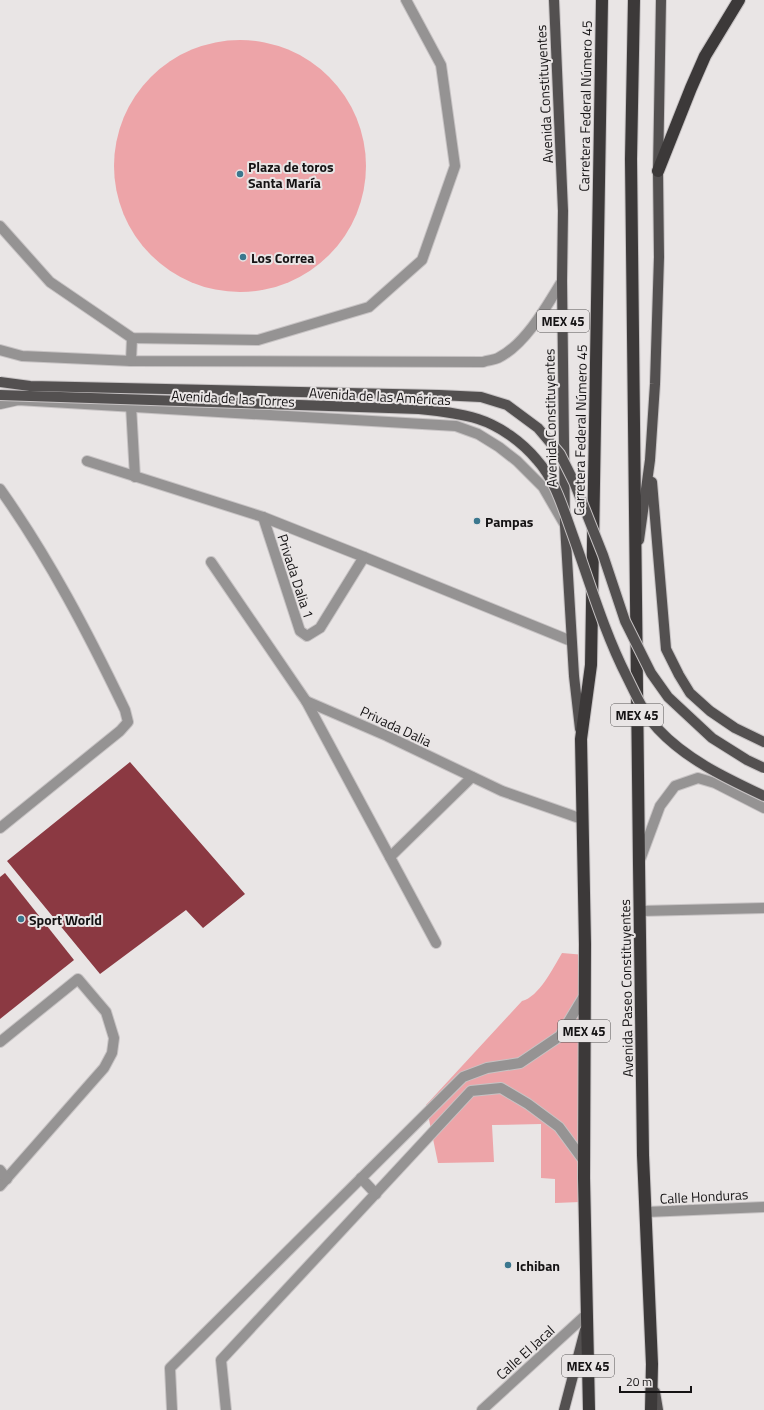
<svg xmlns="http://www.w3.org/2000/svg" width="764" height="1410" font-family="'Titillium Web',sans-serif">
	<rect width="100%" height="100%" fill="#e9e5e5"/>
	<!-- green -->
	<g fill="#eda4a8">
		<circle cx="240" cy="166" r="126"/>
		<path d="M562,953L585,955L580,1202L555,1203V1179L541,1178V1124L492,1125L494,1162L438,1163L426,1105L522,1001C539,997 553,968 562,953Z"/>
	</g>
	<!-- building -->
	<g fill="#8b3942">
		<polygon points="130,762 245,894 203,928 186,910 100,974 7,861"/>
		<polygon points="5,873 74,960 0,1019 0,877"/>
	</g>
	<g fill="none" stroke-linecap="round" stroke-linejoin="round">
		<!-- minor casing -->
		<g stroke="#c7c3c4" stroke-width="12">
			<g id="minor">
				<polyline points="0,226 50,282 132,338 258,340 369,307 422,260 455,166 441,65 406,0"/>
				<path d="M0,350L22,356L131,361L483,362C488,360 494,360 498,358C525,345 547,306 562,281"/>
				<polyline points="131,361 132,338"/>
				<polyline points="0,404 18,400 456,426 478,434 499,447 517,461 543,487 565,525"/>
				<polyline points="131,406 135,477"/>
				<polyline points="87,461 263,517 364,557 571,641"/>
				<path d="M0,489C49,558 88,633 125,710L128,722L120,731L0,828"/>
				<polyline points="263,517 300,631 307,636 320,628 364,557"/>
				<polyline points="211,562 306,701 436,943"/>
				<polyline points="306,701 387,736 502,791 582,819"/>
				<polyline points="390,857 472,777"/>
				<polyline points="640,860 660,806 675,786 698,778 715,783 764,808"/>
				<polyline points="640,911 764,908"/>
				<polyline points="0,1042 78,979 106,1012 114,1038 112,1053 104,1068 0,1186"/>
				<polyline points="0,1170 7,1179"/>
				<polyline points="361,1178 376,1194"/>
				<polyline points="646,1212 764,1207"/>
				<polyline points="172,1410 170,1368 463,1077 487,1068 520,1063 560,1036 584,996"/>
				<polyline points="226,1410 221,1360 471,1091 501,1088 528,1104 559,1127 584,1161"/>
				<polyline points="482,1410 587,1314"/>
			</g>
		</g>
		<!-- major casing -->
		<g stroke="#c7c3c4" stroke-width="12">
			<g id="major">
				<polyline points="554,0 563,211 562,281 565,525 574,676 580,729"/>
				<polyline points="652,482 666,649 679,675 690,693 710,711 735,728 764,742"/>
				<polyline points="639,540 650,460 655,384 659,257 658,171 661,0"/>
				<polyline points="655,1392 658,1410"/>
				<polyline points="564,1410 585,1330"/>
			</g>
		</g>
		<!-- highway casing -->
		<g stroke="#c7c3c4" stroke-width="14">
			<g id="highway">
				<polyline points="634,0 631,159 639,864 643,1155 652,1364 651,1410"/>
				<polyline points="658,171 691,88 705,56 739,0"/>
				<polyline points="589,1410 584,1178 585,944 581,739 591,665 602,0"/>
			</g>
		</g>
		<!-- minor -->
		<use href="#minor" stroke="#959393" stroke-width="10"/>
		<!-- major -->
		<use href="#major" stroke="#535050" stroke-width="10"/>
		<!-- highway -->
		<use href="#highway" stroke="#3c3939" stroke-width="12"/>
		<!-- major-bridge casing -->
		<g stroke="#c7c3c4" stroke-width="12" stroke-linecap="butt">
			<g id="major-bridge">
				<polyline points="0,382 30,386 439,395 481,397 507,405 538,428 560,454 574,482 603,555 625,621 651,673 668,697 712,738 747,760 764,768"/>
				<path d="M0,395L419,409C439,411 459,413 478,419C500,426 522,442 537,460C555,480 563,508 572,533C589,580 604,632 627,677C636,695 644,714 658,729C687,760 726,778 764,796"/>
			</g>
		</g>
		<!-- major-bridge -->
		<use href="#major-bridge" stroke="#535050" stroke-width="10"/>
	</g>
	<!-- markers -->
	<g fill="#3b778e" stroke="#e9e5e5" stroke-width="1.5">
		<circle cx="240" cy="174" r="4"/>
		<circle cx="243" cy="257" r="4"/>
		<circle cx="477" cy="521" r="4"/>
		<circle cx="21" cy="919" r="4"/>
		<circle cx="508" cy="1265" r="4"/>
	</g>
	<g text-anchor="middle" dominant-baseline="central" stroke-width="4" stroke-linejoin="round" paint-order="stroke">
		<!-- shield labels -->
		<g fill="#e9e5e5" stroke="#555253" stroke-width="1">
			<rect x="537" y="310" width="52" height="22" rx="3"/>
			<rect x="611" y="704" width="52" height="22" rx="3"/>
			<rect x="558" y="1020" width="52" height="22" rx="3"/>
			<rect x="562" y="1355" width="52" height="22" rx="3"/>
		</g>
		<g font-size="13" font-weight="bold" fill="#151314">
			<text x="563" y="321">MEX 45</text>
			<text x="637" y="715">MEX 45</text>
			<text x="584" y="1031">MEX 45</text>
			<text x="588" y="1366">MEX 45</text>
		</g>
		<!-- street labels -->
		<g font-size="14" fill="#151314" stroke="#e9e5e5">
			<text transform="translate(544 94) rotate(-93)">Avenida Constituyentes</text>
			<text transform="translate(585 106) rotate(-89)">Carretera Federal Número 45</text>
			<text transform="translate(380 396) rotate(3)">Avenida de las Américas</text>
			<text transform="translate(233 398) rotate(3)">Avenida de las Torres</text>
			<text transform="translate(550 418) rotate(-91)">Avenida Constituyentes</text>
			<text transform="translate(580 430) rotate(-89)">Carretera Federal Número 45</text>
			<text transform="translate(296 576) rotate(72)">Privada Dalia 1</text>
			<text transform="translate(396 726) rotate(25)">Privada Dalia</text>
			<text transform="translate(626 988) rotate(-91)">Avenida Paseo Constituyentes</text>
			<text transform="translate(704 1196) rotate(-3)">Calle Honduras</text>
			<text transform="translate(525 1352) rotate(-42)">Calle El Jacal</text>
		</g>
		<!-- poi labels -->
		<g font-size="14" font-weight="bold" fill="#151314" stroke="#e9e5e5" text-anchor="start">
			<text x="248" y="166">Plaza de toros<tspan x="248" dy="16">Santa María</tspan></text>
			<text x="251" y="257">Los Correa</text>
			<text x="485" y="521">Pampas</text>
			<text x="29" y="919">Sport World</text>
			<text x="516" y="1265">Ichiban</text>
		</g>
	</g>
	<!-- scale -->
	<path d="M620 1386v6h71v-6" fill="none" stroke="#151314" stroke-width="2"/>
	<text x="626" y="1386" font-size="12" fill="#151314" stroke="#e9e5e5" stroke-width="3" paint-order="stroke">20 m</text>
</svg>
